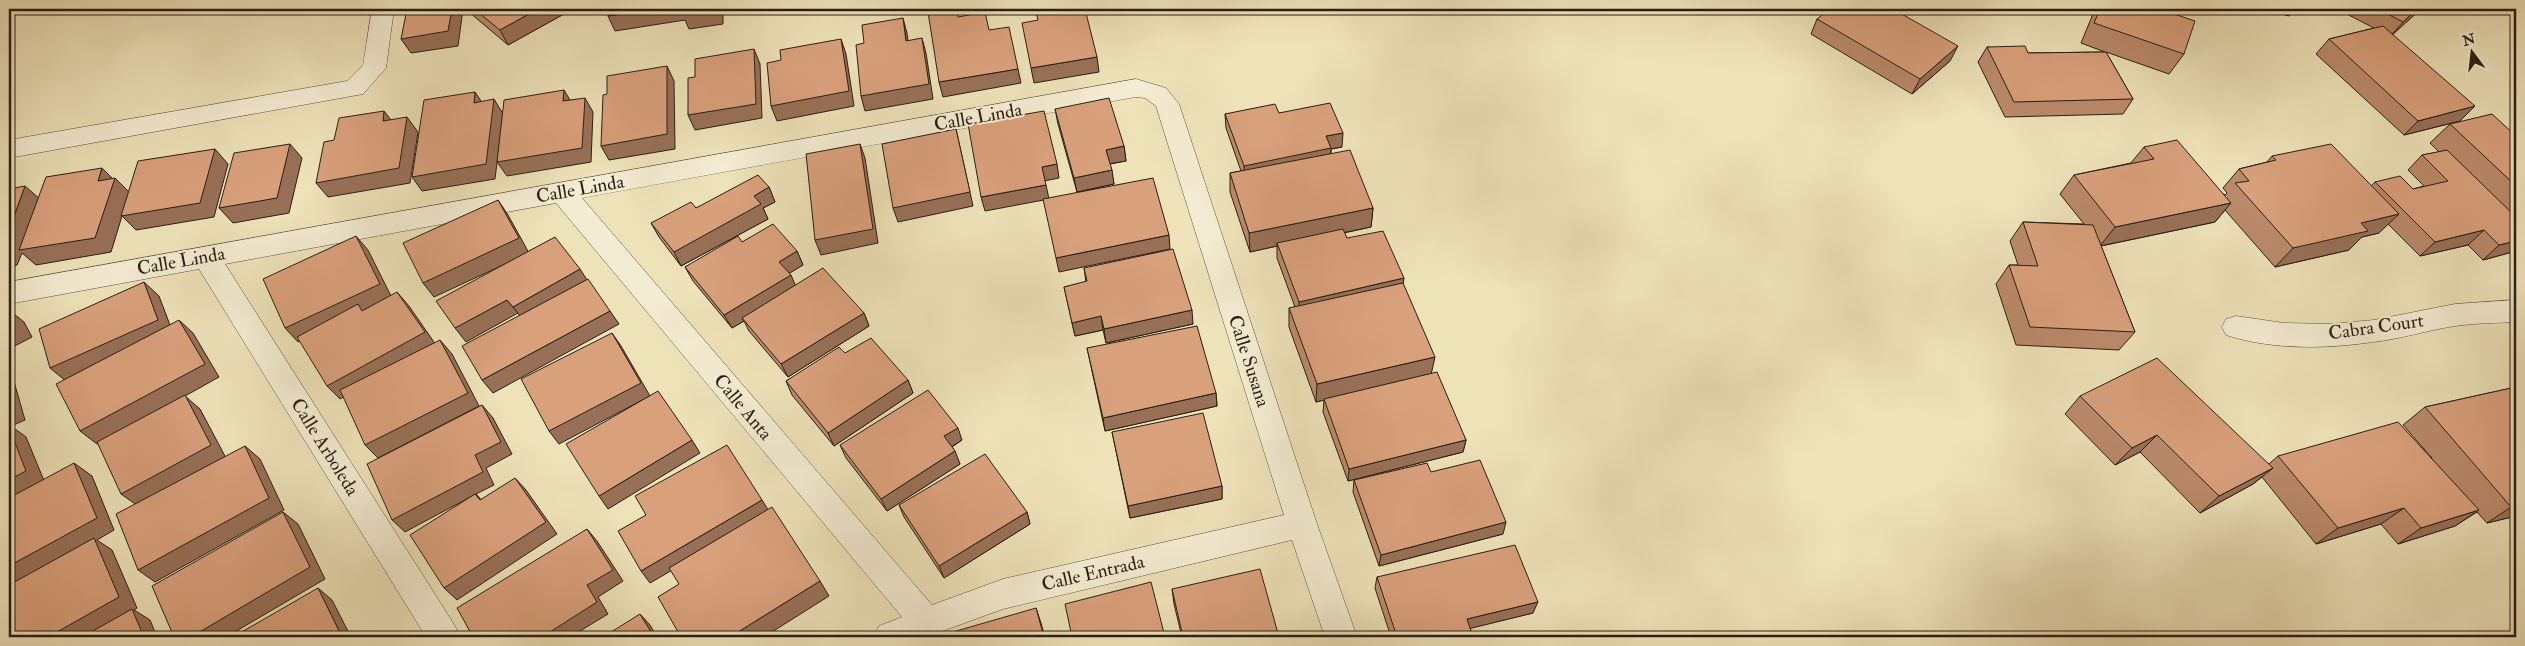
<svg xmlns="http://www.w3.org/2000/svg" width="2525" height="646" font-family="'IM FELL Double Pica',serif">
	<rect width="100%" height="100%" fill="#eee2b9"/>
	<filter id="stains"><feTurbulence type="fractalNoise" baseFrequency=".004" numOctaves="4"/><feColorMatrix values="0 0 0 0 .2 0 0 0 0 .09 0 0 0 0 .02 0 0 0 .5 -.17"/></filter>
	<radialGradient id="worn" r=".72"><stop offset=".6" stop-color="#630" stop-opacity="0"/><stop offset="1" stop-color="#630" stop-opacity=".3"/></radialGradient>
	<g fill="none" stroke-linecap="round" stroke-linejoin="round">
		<!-- minor casing -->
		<g stroke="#5a4f3c" stroke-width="1">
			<g id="minor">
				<polygon points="372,9 394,9 386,68 363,94 9,158 9,140 347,81 363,65"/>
				<path d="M1136,79L1166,88L1179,104L1317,524L1357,637H1325L1292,540L1003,609L926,637H874L879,626L902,617L556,203L225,264L455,626L460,637H426L199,269L9,304V282ZM1136,97L1145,98L1156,106L1284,515L1003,579L932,605L582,198Z"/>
				<path d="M2516,300V322C2496,323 2475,323 2455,326C2428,330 2401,339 2373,342C2326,349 2272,350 2226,335L2222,327L2226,319L2236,316L2284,323L2330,324L2374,320L2455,304Z"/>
			</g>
		</g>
		<!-- minor -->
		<use href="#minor" fill="#f4ecd2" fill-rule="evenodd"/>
	</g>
	<!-- wall -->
	<g fill="#bb8a6b" stroke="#291e13">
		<polygon points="468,9 573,9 508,45 469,12"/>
		<polygon points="2095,9 2176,9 2174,14 2184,54 2169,74 2106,52 2133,99 2123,114 2005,117 1978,62 1987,47 2028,53 2105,52 2081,43"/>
		<polygon points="2262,9 2294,9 2289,16"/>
		<polygon points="2337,9 2421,9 2392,34 2460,121 2404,135 2316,54 2329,39 2374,28"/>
		<polygon points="1817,19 1950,61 1912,94 1811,34"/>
		<polygon points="1055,109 1124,146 1126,161 1110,164 1114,184 1077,192 1058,124"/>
		<polygon points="1279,113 1342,147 1331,149 1331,153 1373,208 1371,227 1344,233 1347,238 1403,284 1432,374 1466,440 1463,452 1348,481 1323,412 1324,400 1316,402 1289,327 1289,308 1295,307 1277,258 1277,246 1250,252 1230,192 1230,173 1241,171 1226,128 1225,114"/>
		<polygon points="2450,124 2516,136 2516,251 2483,260 2468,245 2420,256 2388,224 2379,233 2362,237 2349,250 2275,267 2225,210 2215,222 2101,246 2135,332 2119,350 2016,345 1996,284 2009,265 2018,265 2010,241 2023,222 2084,224 2060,194 2074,175 2131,163 2144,147 2225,195 2227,193 2223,188 2239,169 2267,162 2272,156 2371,186 2375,182 2413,189 2424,186 2408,170 2422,155 2439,152 2430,143"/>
		<polygon points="769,187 775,202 763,208 768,219 681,266 659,237 651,223 696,208"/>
		<polygon points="742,242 797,251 803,265 789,273 795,285 864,313 869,326 788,377 749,331 744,321 732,328 693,281 685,267"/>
		<polygon points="1084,268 1193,324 1106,343 1103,330 1075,336 1064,287 1086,282"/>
		<polygon points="1087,348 1216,393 1217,406 1105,431"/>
		<polygon points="845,353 908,380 913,393 834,446 792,395 786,381"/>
		<polygon points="2516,387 2516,516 2487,523 2477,512 2455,526 2398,544 2381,524 2316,544 2262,477 2253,484 2200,513 2140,452 2115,465 2065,414 2080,396 2269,464 2278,456 2432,458 2403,425 2425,407"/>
		<polygon points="1112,432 1222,486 1222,499 1130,518"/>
		<polygon points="962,440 952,447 960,464 887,511 846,458 840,445"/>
		<polygon points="1431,472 1503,534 1379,566 1353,492 1354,480"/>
		<polygon points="899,505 1027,512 1030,524 944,578 904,517"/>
		<polygon points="1377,577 1533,613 1470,628 1473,637 1391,637 1375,588"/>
		<polygon points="1172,589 1279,637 1182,637 1174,604"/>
	</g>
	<!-- shaded-wall -->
	<g fill="#987057" stroke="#291e13">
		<polygon points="452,9 463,9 458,46 411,53 401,39"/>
		<polygon points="538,9 573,9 508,45 500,30"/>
		<polygon points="653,9 723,9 723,24 689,29 685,20 615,31 608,16"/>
		<polygon points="2417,9 2421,9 2390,37 2403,22"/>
		<polygon points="903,18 907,33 910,56 906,41"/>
		<polygon points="922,38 926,53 933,99 865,111 861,96"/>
		<polygon points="841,39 846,54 854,106 777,121 771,106"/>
		<polygon points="1958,46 1950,61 1912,94 1920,79"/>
		<polygon points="754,49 760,64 762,118 695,130 688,115"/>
		<polygon points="1097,57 1099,72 1034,83 1031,68"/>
		<polygon points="667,66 674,81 675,149 609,160 601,146"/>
		<polygon points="1018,69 1021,83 943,97 939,82"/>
		<polygon points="564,90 573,105 563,101"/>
		<polygon points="475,92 485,107 474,103"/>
		<polygon points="585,98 593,112 591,162 507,176 497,162"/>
		<polygon points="494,99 503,114 495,179 422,191 412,177"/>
		<polygon points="2475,106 2460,121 2404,135 2418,121"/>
		<polygon points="384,111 395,125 383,121"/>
		<polygon points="407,117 418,132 410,183 328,197 316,183"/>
		<polygon points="956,129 973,206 898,222 893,208"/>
		<polygon points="1343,133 1342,147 1331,149 1330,162 1244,180 1244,166 1326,136"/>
		<polygon points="290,144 302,158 289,213 233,223 219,208"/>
		<polygon points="860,144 865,158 878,243 821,255 815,240"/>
		<polygon points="1124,146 1126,161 1108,164 1106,150"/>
		<polygon points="215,149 228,164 214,217 136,230 122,216 111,252 36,265 22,253 17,265 9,267 9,230 25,186 41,200 98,181 102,168 114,180 115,178 129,192"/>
		<polygon points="1057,164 1059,178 1044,181 1042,167"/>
		<polygon points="1112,170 1114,184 1077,192 1074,178"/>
		<polygon points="1046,185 1049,199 985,211 981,197"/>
		<polygon points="769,187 775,202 763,208 768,219 681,266 674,252 754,196"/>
		<polygon points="498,200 508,215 529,253 434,297 423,283"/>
		<polygon points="2231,203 2215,222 2100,246 2115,227"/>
		<polygon points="1373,208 1371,227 1278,246 1277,243 1277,246 1250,252 1249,233"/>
		<polygon points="2399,214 2379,233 2362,237 2349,250 2275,267 2293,248 2361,223"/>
		<polygon points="2484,230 2468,245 2420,256 2435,242"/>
		<polygon points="1169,235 1170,249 1059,272 1056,258"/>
		<polygon points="356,236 368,250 392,298 298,342 285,328"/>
		<polygon points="2516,241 2516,251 2483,260 2499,245"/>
		<polygon points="797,251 803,265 785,276 779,262"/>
		<polygon points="580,269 589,283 523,320 513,307"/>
		<polygon points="791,275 797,289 742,318 744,321 732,328 724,315"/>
		<polygon points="1404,278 1402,292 1299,316 1299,302"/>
		<polygon points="144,282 159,296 173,333 67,382 50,368"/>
		<polygon points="397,292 409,306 436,345 340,399 327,386"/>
		<polygon points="507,300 518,313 466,342 455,328"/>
		<polygon points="9,310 24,322 32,337 9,349"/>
		<polygon points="1192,310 1193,324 1106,343 1104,329"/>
		<polygon points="610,311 619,324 493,393 482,380"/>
		<polygon points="864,313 869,326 788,377 781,364"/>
		<polygon points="1101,316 1103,330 1075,336 1072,323"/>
		<polygon points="179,320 193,333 219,377 185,396 200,409 226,458 138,506 121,494 185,396 97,444 80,431"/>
		<polygon points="612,333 621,346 650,396 559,444 549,431"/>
		<polygon points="440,340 452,354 479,406 378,458 365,445"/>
		<polygon points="9,350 13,361 9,363"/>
		<polygon points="1435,357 1431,375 1316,402 1317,384"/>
		<polygon points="9,369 11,371 25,420 11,426 26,437 45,483 9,502"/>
		<polygon points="908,380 913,393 834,446 828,433"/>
		<polygon points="1216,393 1217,406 1105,431 1103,418"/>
		<polygon points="482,405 493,418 512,454 486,468 494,485 476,494 487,506 480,500 476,494 405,532 392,520 475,455"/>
		<polygon points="958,428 962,440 948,449 944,436"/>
		<polygon points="2157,435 2140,452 2115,465 2132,448"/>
		<polygon points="692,440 700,453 608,509 599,496"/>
		<polygon points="1466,440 1463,452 1348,481 1349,469"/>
		<polygon points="245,446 260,459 284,510 155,582 138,570"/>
		<polygon points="955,451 960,464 887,511 881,499"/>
		<polygon points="74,463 92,476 114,530 97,540 112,550 137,608 134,610 150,620 157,637 48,637 9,588 9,566"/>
		<polygon points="2273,468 2253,484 2200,513 2219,496"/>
		<polygon points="515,478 526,490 557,534 457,600 444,588"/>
		<polygon points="1222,486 1222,499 1130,518 1128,506"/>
		<polygon points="762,500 770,513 650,583 641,571"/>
		<polygon points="2516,506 2516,516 2487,523 2511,507"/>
		<polygon points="2404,508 2381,524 2316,544 2338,528"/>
		<polygon points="2479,510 2455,526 2398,544 2421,528"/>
		<polygon points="283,512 298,524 325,579 226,637 191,637"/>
		<polygon points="1027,512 1030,524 944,578 939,566"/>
		<polygon points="1506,522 1503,534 1379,566 1381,555"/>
		<polygon points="587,529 597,541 623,581 598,597 608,614 570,637 542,637 587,585"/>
		<polygon points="820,581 829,596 764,637 730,637"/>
		<polygon points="318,588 332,600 351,637 342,637"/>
		<polygon points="1538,602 1533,613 1464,630 1467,619"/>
		<polygon points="1036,608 1041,623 1045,637 1044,637"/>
		<polygon points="640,614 650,625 657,637 654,637"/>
	</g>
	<!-- building -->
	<g fill="#d9a07c" stroke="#291e13">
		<polygon points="407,9 452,9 448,31 401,39"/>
		<polygon points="474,9 538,9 500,30"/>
		<polygon points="608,9 653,9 608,16"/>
		<polygon points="682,9 717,9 682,14"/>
		<polygon points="946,9 957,9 958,17 985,12 989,30 1009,27 1018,69 939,82 928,12"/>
		<polygon points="1035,9 1077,9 1077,10 1085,9 1097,57 1031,68 1022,23 1038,20"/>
		<polygon points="1830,9 1893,9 1958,46 1920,79 1817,19"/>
		<polygon points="2100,9 2176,9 2174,14 2195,21 2184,54 2094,23"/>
		<polygon points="2378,9 2417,9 2403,22"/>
		<polygon points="903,18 906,41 922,38 929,84 861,96 856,45 864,43 862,25"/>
		<polygon points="2383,26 2475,106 2418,121 2329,39"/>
		<polygon points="841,39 849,91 771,106 767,63 781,60 780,50"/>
		<polygon points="2025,46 2028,53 2106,52 2133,99 2014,102 1987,47"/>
		<polygon points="754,49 756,104 688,115 688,78 695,77 695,59"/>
		<polygon points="667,66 667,134 601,146 603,95 607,94 607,76"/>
		<polygon points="564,90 563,101 585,98 582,148 497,162 504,100"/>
		<polygon points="475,92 474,103 494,99 486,164 412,177 424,100"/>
		<polygon points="1109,98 1124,146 1106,150 1112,170 1074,178 1055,109"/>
		<polygon points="1330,103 1343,133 1326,136 1331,148 1244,166 1225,114 1275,104 1279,113"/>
		<polygon points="384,111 383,121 407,117 399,168 316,183 324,142 334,140 339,118"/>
		<polygon points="1044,111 1057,164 1042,167 1046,185 981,197 968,124"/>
		<polygon points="2492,114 2516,136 2516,186 2450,124"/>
		<polygon points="956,129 970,192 893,208 882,144"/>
		<polygon points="2177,140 2231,203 2115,227 2074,175 2154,159 2144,147"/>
		<polygon points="290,144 277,198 219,208 234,153"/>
		<polygon points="860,144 873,229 815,240 806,154"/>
		<polygon points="2331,144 2399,214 2361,223 2368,231 2293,248 2235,183 2249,181 2239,169 2276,160 2272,156"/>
		<polygon points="215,149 200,203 121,216 138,161"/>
		<polygon points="1350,150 1373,208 1249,233 1230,173"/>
		<polygon points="2447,150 2516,217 2516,241 2499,245 2484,230 2435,242 2375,182 2400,176 2413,189 2448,181 2422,155"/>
		<polygon points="102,168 98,181 115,178 95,238 19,250 46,177"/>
		<polygon points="758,175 769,187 754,196 761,204 674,252 651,223 691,202 696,208"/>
		<polygon points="1153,178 1169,235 1056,258 1043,199"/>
		<polygon points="25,186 9,230 9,189"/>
		<polygon points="498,200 519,238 423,283 403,243"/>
		<polygon points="2023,222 2093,225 2135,332 2030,327 2009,265 2038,266"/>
		<polygon points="773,224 797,251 779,262 791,275 724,315 685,267 738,236 742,242"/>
		<polygon points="1343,229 1347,238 1383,231 1404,278 1299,302 1277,243"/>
		<polygon points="356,236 380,284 285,328 263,279"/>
		<polygon points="555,237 580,269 513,307 507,300 455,328 436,301"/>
		<polygon points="1173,249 1192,310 1104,329 1101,316 1072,323 1064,287 1087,281 1084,268"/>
		<polygon points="823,268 864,313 781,364 742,318"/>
		<polygon points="588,279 610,311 482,380 462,346"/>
		<polygon points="144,282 158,320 50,368 39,329"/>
		<polygon points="1403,283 1435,357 1317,384 1289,308"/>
		<polygon points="397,292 425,332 327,386 297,337 358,304 362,311"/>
		<polygon points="9,312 14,324 9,327"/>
		<polygon points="179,320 205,364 80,431 56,384"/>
		<polygon points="1197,326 1216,393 1103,418 1087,348"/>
		<polygon points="612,333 641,383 549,431 521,379"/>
		<polygon points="871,338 908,380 828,433 786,381 839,347 845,353"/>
		<polygon points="440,340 468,393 365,445 340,390"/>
		<polygon points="2157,358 2273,468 2219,496 2157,435 2132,448 2080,396"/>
		<polygon points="1437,372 1466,440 1349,469 1324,399"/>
		<polygon points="2516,387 2516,506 2511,507 2425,407"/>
		<polygon points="928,390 958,428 944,436 955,451 881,499 840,445"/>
		<polygon points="658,391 692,440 599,496 566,444"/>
		<polygon points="185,395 211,445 121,494 97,442"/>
		<polygon points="482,405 501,442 475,455 483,472 392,520 367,464"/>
		<polygon points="1203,413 1222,486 1128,506 1112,432"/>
		<polygon points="2398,422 2479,510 2421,528 2404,508 2338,528 2278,456"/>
		<polygon points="9,427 26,471 9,480"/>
		<polygon points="727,445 762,500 641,571 618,531 646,515 635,496"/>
		<polygon points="245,446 269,498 138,570 116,514"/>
		<polygon points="985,454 1027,512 939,566 899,505"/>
		<polygon points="1480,460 1506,522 1381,555 1354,480 1427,463 1431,472"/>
		<polygon points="74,463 97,518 9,566 9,498"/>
		<polygon points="515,478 546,522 444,588 410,535 475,494 480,500"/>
		<polygon points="772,507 820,581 730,637 681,637 658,597 679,584 669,568"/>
		<polygon points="283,512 310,567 191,637 174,637 152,586"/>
		<polygon points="587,529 613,570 587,585 597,602 542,637 473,637 457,608"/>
		<polygon points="94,538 119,597 48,637 9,637 9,585"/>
		<polygon points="1515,545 1538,602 1467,619 1473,637 1397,637 1377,577"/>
		<polygon points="1260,569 1279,637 1183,637 1172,589"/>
		<polygon points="1151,582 1165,637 1072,637 1065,604"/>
		<polygon points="318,588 342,637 233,637"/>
		<polygon points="1036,608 1044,637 939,637 939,636"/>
		<polygon points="132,609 144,637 82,637"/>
		<polygon points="640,614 654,637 603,637"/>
	</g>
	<g text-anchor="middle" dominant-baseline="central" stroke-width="4" stroke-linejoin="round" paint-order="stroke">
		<!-- street labels -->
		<g font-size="19" fill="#291e13" stroke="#f4ecd2">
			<text transform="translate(978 117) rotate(-10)">Calle Linda</text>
			<text transform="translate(580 189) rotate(-10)">Calle Linda</text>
			<text transform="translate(181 261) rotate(-10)">Calle Linda</text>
			<text transform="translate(2376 327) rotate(-8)">Cabra Court</text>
			<text transform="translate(1249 361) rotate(72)">Calle Susana</text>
			<text transform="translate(743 407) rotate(50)">Calle Anta</text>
			<text transform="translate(325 447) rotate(58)">Calle Arboleda</text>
			<text transform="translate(1093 573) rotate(-13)">Calle Entrada</text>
		</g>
	</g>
	<!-- margin -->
	<rect width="2525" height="646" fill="none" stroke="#eee2b9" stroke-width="30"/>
	<rect x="10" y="10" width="2505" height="626" fill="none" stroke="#291e13" stroke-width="2.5"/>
	<rect x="15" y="15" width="2495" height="616" fill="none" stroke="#291e13"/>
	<!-- north arrow -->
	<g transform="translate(2472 52) rotate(345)" stroke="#f4ecd2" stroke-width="4" paint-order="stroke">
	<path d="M0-4L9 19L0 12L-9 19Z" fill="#291e13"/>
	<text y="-8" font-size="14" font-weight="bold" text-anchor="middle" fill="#291e13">N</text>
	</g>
	<rect width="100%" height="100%" filter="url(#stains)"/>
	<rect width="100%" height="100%" fill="url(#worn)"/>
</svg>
